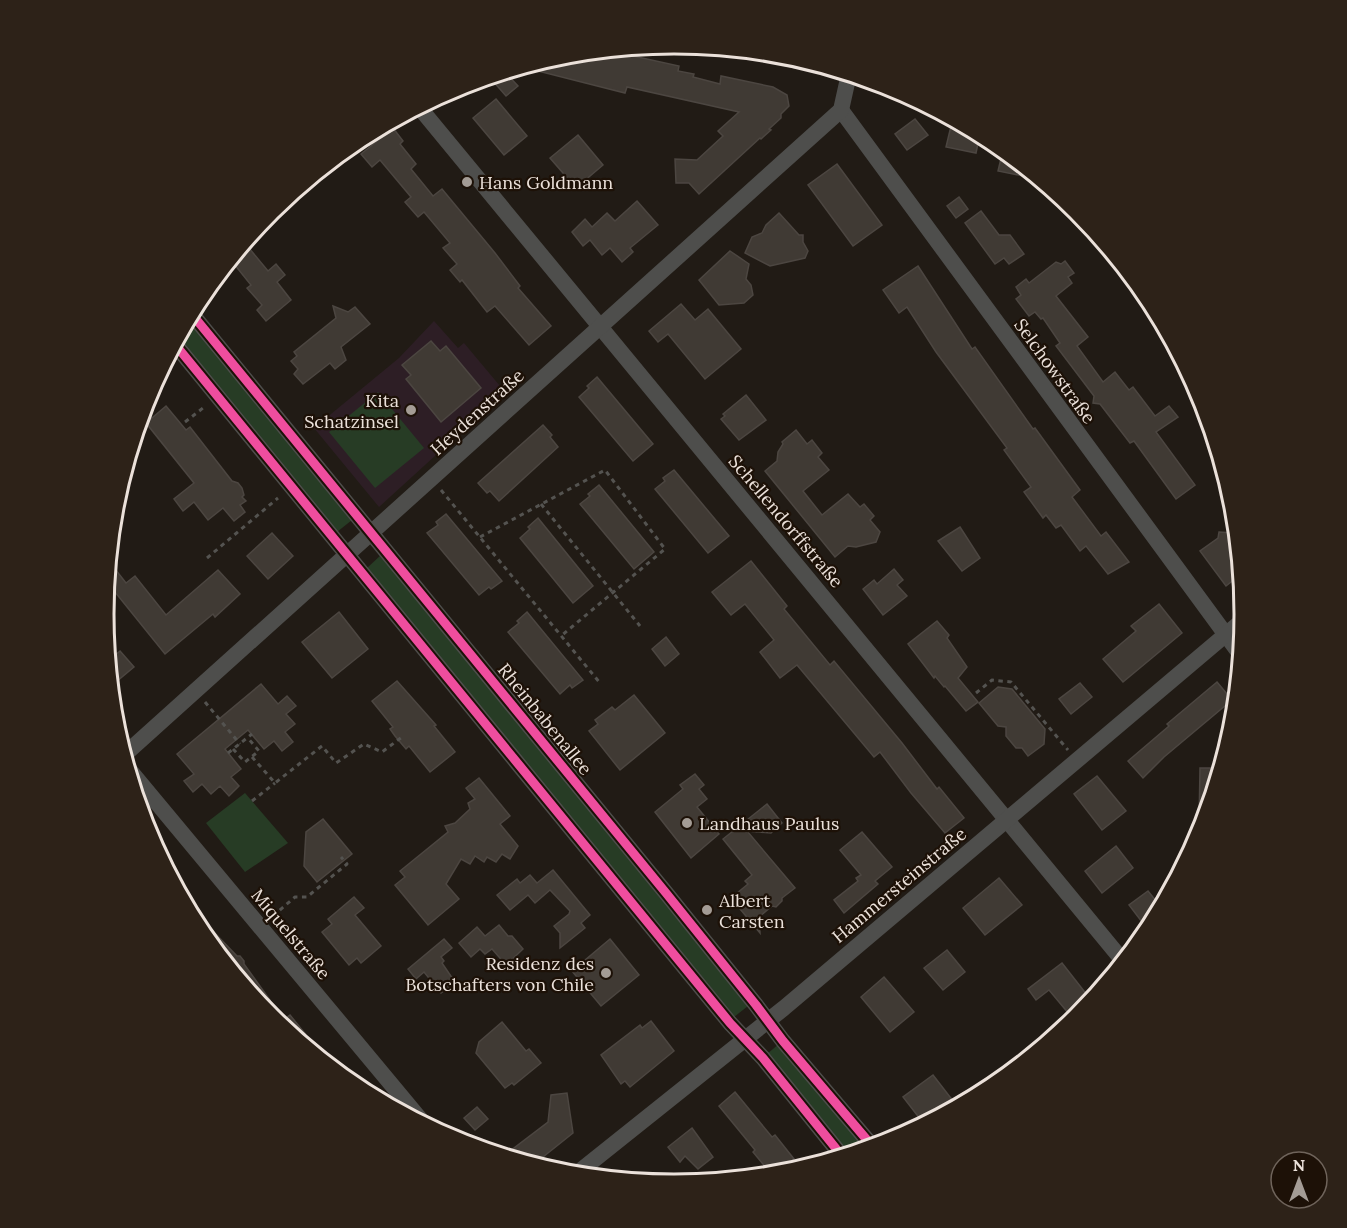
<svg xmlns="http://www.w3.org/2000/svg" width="1347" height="1228" font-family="Lora,serif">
	<rect width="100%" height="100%" fill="#211b15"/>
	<!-- education -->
	<polygon fill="#2d1e25" points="434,321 458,348 464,343 505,392 379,507 314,428 399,358"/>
	<!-- green -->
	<g fill="#273c25">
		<polygon points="187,319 352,520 337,532 178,337"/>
		<polygon points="378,392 424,448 375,488 329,432"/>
		<polygon points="381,555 748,1006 734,1017 367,568"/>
		<polygon points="245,793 288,843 245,872 206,823"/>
		<polygon points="779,1044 865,1149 849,1154 767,1054"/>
	</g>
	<!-- building -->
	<g fill="#403a34" stroke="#4c4641" stroke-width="1.5">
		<polygon points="606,50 679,66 678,71 694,74 693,77 720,84 721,76 773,87 787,95 789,106 781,114 781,118 769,129 771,130 761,139 760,138 699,194 689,183 676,183 675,159 697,160 723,136 718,131 739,112 627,87 625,93 522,67 563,54"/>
		<polygon points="505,72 518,86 506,96 492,80"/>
		<polygon points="496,99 527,136 504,155 473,118"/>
		<polygon points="915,119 928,135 907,150 895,134"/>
		<polygon points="951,126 980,134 976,153 946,147"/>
		<polygon points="393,128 403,141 400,144 416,164 411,169 433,196 442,189 495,253 520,286 518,288 551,326 529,345 495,306 487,312 462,280 460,282 450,270 457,264 443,248 450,243 424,212 418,217 405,202 411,197 380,160 372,167 361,154"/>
		<polygon points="578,135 603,165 576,188 550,158"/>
		<polygon points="1003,150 1038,179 998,171"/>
		<polygon points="837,164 882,225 853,246 808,185"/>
		<polygon points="959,197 968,209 956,218 947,206"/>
		<polygon points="637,201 658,225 630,248 633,252 622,262 610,248 602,255 590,240 583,246 572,232 585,219 592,227 607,213 615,221"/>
		<polygon points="981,211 999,235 1010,235 1024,254 1009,264 1004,258 995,264 965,223"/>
		<polygon points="779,213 799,235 803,235 803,242 808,251 805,258 770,266 745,253 752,237 762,233 766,225"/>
		<polygon points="244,242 268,271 276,264 285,275 277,282 291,300 266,321 257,310 262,305 247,288 251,285 230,259"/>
		<polygon points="730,251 749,264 746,279 751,285 753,295 744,303 719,305 699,280"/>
		<polygon points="1065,261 1074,273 1068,277 1072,283 1056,296 1088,337 1077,346 1103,382 1115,372 1129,390 1133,387 1155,416 1169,406 1178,417 1156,432 1195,485 1176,499 1134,441 1130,443 1100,404 1093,403 1094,396 1056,346 1060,343 1043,318 1041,319 1035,312 1029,316 1016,299 1021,295 1016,287 1026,279 1029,283 1056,262 1061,264"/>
		<polygon points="918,266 972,349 975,347 1033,429 1035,428 1080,490 1072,497 1101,536 1106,532 1129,562 1108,574 1086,546 1080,551 1061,525 1056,528 1046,515 1043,518 1024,492 1031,487 1004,450 1007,448 936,352 907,307 899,313 883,290"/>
		<polygon points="681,304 695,320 708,309 741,349 705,379 668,334 658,342 649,331"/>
		<polygon points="333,306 348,312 355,307 370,324 341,347 346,360 335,369 330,363 303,384 294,374 298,369 291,361 297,356 294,352 336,318"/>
		<polygon points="431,341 440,351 446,346 481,388 441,422 406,379 411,375 402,365"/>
		<polygon points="597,377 653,444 633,461 579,397 589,388 587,386"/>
		<polygon points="746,395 766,420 739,440 721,419 725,416 723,414"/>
		<polygon points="166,406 186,430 190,427 232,481 238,483 242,488 244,495 242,497 246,501 240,505 245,512 234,521 223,508 208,520 194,502 183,511 174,499 194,483 146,423"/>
		<polygon points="543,425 552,435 550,437 558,447 499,501 490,491 487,493 478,483"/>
		<polygon points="796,430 807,444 812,440 822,453 818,457 829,470 803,491 822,515 848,494 860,507 864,504 874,516 870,520 880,532 876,542 856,547 848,546 835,557 765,471 777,461 778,452 783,444 782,442"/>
		<polygon points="674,470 729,536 708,553 655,489 665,481 663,478"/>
		<polygon points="599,485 654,552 634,569 580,504 590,496 588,494"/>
		<polygon points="446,514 502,581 491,589 489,587 479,595 427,533 438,525 436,522"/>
		<polygon points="538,518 593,586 573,603 520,538 530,529 528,527"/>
		<polygon points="960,527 980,558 962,571 938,541"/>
		<polygon points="1219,532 1233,533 1230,556 1240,569 1240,575 1226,586 1200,551 1218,538"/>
		<polygon points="272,533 293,556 268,579 247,556"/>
		<polygon points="108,560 126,583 135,576 166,615 218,570 240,594 215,617 213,614 165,654 115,592 104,600"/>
		<polygon points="751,561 787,606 784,609 830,665 834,661 902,743 937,789 939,787 964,818 945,833 911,793 880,752 874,757 797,665 780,678 760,652 774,640 745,604 731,615 712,592"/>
		<polygon points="894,569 903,580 897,585 907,596 883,615 863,589 874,580 877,584"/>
		<polygon points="1159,604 1182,633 1123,682 1103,659 1136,631 1131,626"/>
		<polygon points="339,612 368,649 332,678 302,642"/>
		<polygon points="527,612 583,680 572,688 570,685 560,694 508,632 519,623 517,621"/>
		<polygon points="937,621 949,635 947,638 967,667 958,678 978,702 966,711 945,686 944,687 935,676 934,678 908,644"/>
		<polygon points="666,637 679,654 665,666 652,649"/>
		<polygon points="120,651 134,667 110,687 108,661"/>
		<polygon points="397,681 436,725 434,726 455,752 430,772 409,746 406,749 395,736 390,729 393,727 372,701"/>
		<polygon points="1217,682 1232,700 1164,757 1143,778 1128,761 1169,726 1167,724"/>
		<polygon points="1080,683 1092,697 1071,714 1059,699"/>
		<polygon points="261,684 278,704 287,696 296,706 286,714 295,724 285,732 293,742 282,751 274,741 264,749 248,730 225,749 241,769 231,777 239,786 229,796 220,786 211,794 202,784 193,792 184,781 194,774 177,754"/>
		<polygon points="998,687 1012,689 1045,729 1044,744 1028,756 1022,748 1016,748 1006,736 1006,727 998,726 979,703"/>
		<polygon points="634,695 665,733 620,770 589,731 598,724 595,720 612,707 615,710"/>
		<polygon points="1200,768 1220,768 1203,823 1199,823"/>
		<polygon points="695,774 704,785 699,789 707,799 697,807 719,834 691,858 655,812 683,789 680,785"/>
		<polygon points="1097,776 1126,811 1102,830 1074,794"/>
		<polygon points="479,778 510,816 500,824 518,846 510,859 502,854 496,862 487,857 484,862 475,856 470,864 461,859 446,884 459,899 428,925 395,885 405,877 400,871 448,832 445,826 455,823 470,809 468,803 475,799 466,788"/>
		<polygon points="767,804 782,823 771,833 747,831 795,888 782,898 782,901 776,907 772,906 759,917 760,933 731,898 748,884 745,881 752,875 723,839"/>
		<polygon points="323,819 352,854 317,882 304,866 306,832"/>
		<polygon points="862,832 892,867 875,881 878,884 844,913 834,900 858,881 856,878 861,875 840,850"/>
		<polygon points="1116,846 1133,868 1102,893 1085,871"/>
		<polygon points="553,870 590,915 581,923 585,928 560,948 560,933 554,926 569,914 570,911 550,890 535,903 528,895 510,910 497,895 517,879 520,883 530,875 537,883"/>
		<polygon points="999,878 1022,905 985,935 963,908"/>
		<polygon points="1148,891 1161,907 1148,930 1129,905"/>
		<polygon points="354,897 364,908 355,915 381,946 361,963 357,958 349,965 322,932 332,924 328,919"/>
		<polygon points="499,925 508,936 512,936 523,949 506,965 492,949 485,954 480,949 471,957 459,943 477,927 485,936"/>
		<polygon points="209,927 237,956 240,956 244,961 244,964 270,1000 261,1007 201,934"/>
		<polygon points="444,939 452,948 441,957 444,961 442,963 455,982 441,993 424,972 416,979 408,969"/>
		<polygon points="610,939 639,975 601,1006 572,971"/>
		<polygon points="947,950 965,972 943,990 924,968"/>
		<polygon points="1062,963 1091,1000 1074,1020 1049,990 1036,1000 1028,989"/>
		<polygon points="884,977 914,1012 890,1032 861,997"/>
		<polygon points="290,1015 315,1046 310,1051 278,1024"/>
		<polygon points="651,1021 674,1051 630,1087 625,1081 621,1084 601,1055 640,1025 642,1028"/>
		<polygon points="502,1022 526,1051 529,1049 541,1063 514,1085 512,1083 505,1088 476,1053 479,1042"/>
		<polygon points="933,1075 957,1106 924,1124 903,1097"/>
		<polygon points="735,1092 772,1137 775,1135 794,1159 774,1175 772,1175 753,1152 755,1150 719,1106"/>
		<polygon points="567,1093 573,1133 533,1165 522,1161 523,1153 510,1151 548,1122 551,1095"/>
		<polygon points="477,1107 488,1119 475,1130 464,1118"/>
		<polygon points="692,1128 713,1157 698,1169 685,1156 680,1162 668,1147"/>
	</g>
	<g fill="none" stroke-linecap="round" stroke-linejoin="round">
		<!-- path -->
		<g stroke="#545350" stroke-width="3" stroke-dasharray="4.5 4.5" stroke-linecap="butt">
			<polyline points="153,383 171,369"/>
			<polyline points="185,422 203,408"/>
			<polyline points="441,490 600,683"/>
			<polyline points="541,504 640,626"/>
			<polyline points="480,537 605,470 665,549 561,636"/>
			<polyline points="207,558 278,498"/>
			<polyline points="976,693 992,680 1011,682 1068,750"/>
			<polyline points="205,702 240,744"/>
			<polyline points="233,749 245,762 259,751 247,737"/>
			<polyline points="228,753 252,734"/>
			<polyline points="252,757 275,783 322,746 336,763 364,744 382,752 402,737"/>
			<polyline points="252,801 275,783"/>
			<polyline points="273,916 295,897 307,897 347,864 341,857"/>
		</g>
		<!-- minor -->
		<g stroke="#4e4e4c" stroke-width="16">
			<polyline points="419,107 1123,961"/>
			<polyline points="841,110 1240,654"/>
			<polyline points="191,313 666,893 756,1005 783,1041 873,1147"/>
			<polyline points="174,343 730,1023 763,1058 842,1156"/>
			<polyline points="123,756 841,110 849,74"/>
			<polyline points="127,767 426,1126"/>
			<polyline points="575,1175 784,1008 1243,620"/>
		</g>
		<!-- major -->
		<polyline stroke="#565754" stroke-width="21" points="778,54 796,58"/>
		<!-- cycleway casing -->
		<g stroke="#1d1107" stroke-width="13">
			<g id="cycleway">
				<polyline points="191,313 666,893 756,1005 783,1041 873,1147"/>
				<polyline points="174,343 730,1023 763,1058 842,1156"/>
			</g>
		</g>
		<!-- cycleway -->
		<use href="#cycleway" stroke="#ef4d9e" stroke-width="9"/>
	</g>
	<!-- markers -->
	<g fill="#a49c95" stroke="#1d1107" stroke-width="2">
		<circle cx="467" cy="182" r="6"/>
		<circle cx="411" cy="410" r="6"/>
		<circle cx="687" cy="823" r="6"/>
		<circle cx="707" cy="910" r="6"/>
		<circle cx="606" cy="973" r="6"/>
	</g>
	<g text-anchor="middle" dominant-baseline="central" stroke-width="4.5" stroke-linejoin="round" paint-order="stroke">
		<!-- poi labels -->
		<g font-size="18" fill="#ebe1da" stroke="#1d1107" text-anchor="start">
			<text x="479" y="182">Hans Goldmann</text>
			<text x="399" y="400" text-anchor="end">Kita<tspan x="399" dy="21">Schatzinsel</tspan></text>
			<text x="699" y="823">Landhaus Paulus</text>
			<text x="719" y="900">Albert<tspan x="719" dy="21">Carsten</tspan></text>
			<text x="594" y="963" text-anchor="end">Residenz des<tspan x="594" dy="21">Botschafters von Chile</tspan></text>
		</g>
		<!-- street labels -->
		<g font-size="18" fill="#ebe1da" stroke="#1d1107">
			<text transform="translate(1055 371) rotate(54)">Selchowstraße</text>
			<text transform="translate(477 412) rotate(-42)">Heydenstraße</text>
			<text transform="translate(786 521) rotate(50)">Schellendorffstraße</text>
			<text transform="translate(545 719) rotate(51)">Rheinbabenallee</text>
			<text transform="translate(899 885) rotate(-40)">Hammersteinstraße</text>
			<text transform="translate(291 934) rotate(50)">Miquelstraße</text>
		</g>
	</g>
	<!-- crop -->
	<path d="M0 0H1347V1228H0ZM114 614a560 560 0 1 1 1120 0a560 560 0 1 1-1120 0Z" fill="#2d2218" fill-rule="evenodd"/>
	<path fill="none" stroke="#ebe1da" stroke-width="3" d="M114 614a560 560 0 1 1 1120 0a560 560 0 1 1-1120 0Z"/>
	<!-- north arrow -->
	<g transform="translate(1299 1180)"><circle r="28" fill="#1d1107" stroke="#6f645b" stroke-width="1.5"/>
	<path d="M0-4.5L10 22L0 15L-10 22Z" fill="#a49c95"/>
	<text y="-9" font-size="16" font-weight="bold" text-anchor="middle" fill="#ebe1da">N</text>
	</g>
</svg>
